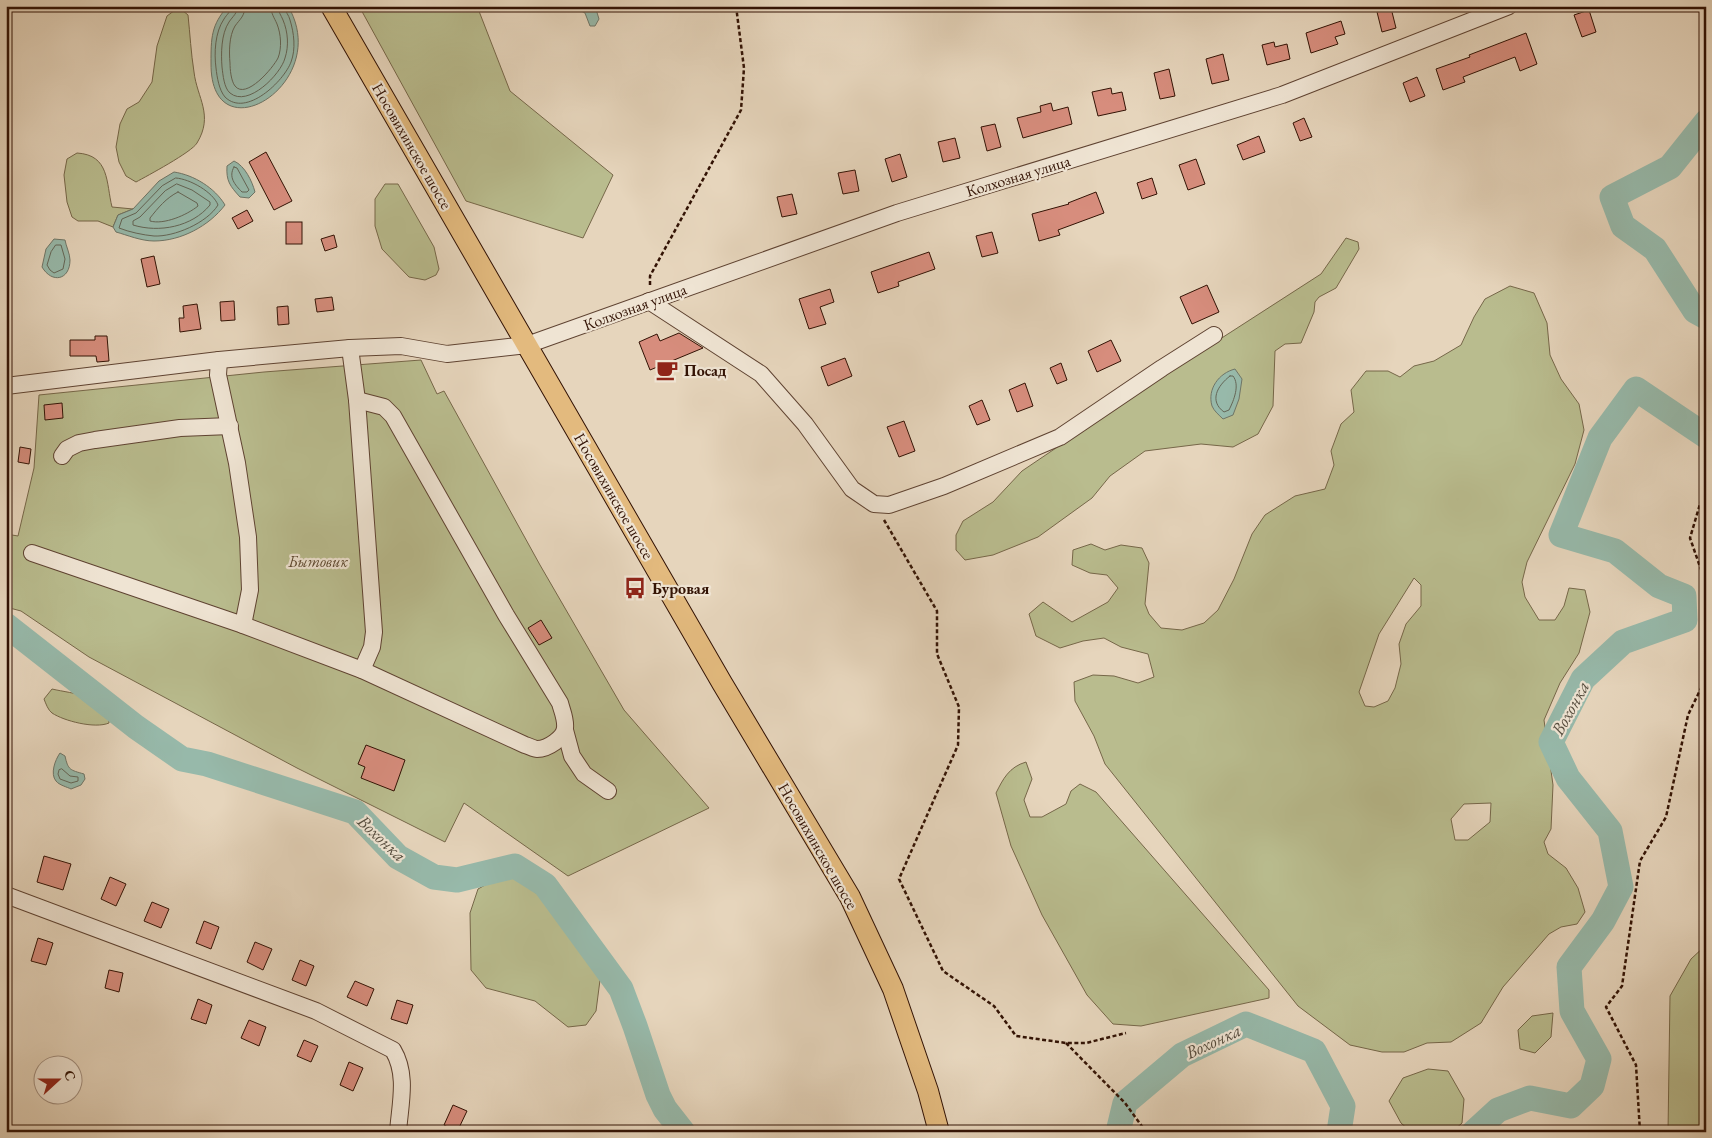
<svg xmlns="http://www.w3.org/2000/svg" width="1712" height="1138" font-family="'EB Garamond',serif">
	<rect width="100%" height="100%" fill="#e6d5bc"/>
	<filter id="stains"><feTurbulence type="fractalNoise" baseFrequency=".004" numOctaves="4"/><feColorMatrix values="0 0 0 0 .2 0 0 0 0 .09 0 0 0 0 .02 0 0 0 .5 -.17"/></filter>
	<radialGradient id="worn" r=".72"><stop offset=".6" stop-color="#630" stop-opacity="0"/><stop offset="1" stop-color="#630" stop-opacity=".3"/></radialGradient>
	<!-- green -->
	<g fill="#b9bc8e" stroke="#766749" fill-rule="evenodd">
		<polygon points="359,6 477,6 510,91 613,175 583,238 466,201"/>
		<path d="M175,10H182L188,15C190,34 191,53 194,72C197,98 214,115 197,143C192,152 147,176 136,182L126,176L119,162L116,147L120,124L127,109L139,102L152,82L157,46L167,16Z"/>
		<path d="M77,153C110,155 106,183 112,207L133,209L118,215L113,227L98,221H78L72,217L67,202L64,175L67,159Z"/>
		<polygon points="385,184 398,184 434,247 439,269 436,275 425,280 409,277 382,249 375,226 375,199"/>
		<polygon points="1346,238 1358,242 1359,249 1336,288 1319,297 1315,302 1314,312 1301,343 1285,344 1275,351 1273,406 1258,434 1233,447 1201,444 1145,451 1110,476 1092,498 1038,537 993,555 965,560 956,550 956,535 963,521 993,502 1022,471 1155,381 1321,274"/>
		<path d="M1510,286L1534,293L1547,323L1550,355L1561,379L1579,404L1584,430L1575,464L1527,562L1522,582L1525,597L1539,620H1555L1564,606L1569,588L1585,590L1590,612L1579,653L1560,683L1544,720L1553,785L1551,829L1544,842L1548,854L1566,868L1578,888L1585,912L1577,924L1561,927L1549,934L1503,987L1481,1023L1451,1042L1427,1043L1404,1052H1382L1350,1045L1298,1006L1105,764L1094,736L1075,701L1074,682L1093,675L1114,676L1138,683L1154,677L1148,654L1121,647L1104,638L1083,641L1060,648L1036,636L1029,614L1043,602L1072,622L1108,602L1118,588L1107,575L1090,573L1072,565L1073,550L1091,544L1105,550L1121,545L1142,548L1149,563L1145,604L1149,614L1161,628L1182,630L1204,623L1218,610L1234,579L1252,534L1265,515L1295,496L1325,489L1334,465L1331,451L1341,424L1354,412L1351,390L1366,371H1388L1400,377L1414,366L1434,361L1461,345L1474,317L1485,299ZM1414,578L1421,585V606L1406,624L1399,644L1401,664L1395,688L1388,701L1374,707L1365,706L1359,692L1379,634ZM1491,803L1490,822L1468,840H1455L1451,819L1464,804Z"/>
		<polygon points="421,360 437,394 444,391 540,565 624,710 709,808 568,876 464,803 445,842 297,768 89,657 21,611 6,607 6,534 18,536 34,468 39,395 264,372"/>
		<path d="M52,689C73,694 109,695 109,723C95,729 64,721 52,713C48,710 46,704 44,699Z"/>
		<path d="M1026,762L1032,779L1024,800L1030,817H1042L1066,804L1071,791L1080,784L1096,792L1269,990V998L1141,1026L1113,1024L1087,995L1042,915L1011,846L996,793C1003,779 1009,767 1026,762Z"/>
		<polygon points="516,877 541,897 582,952 600,980 596,1011 586,1025 568,1027 535,1001 486,988 471,970 470,913 478,889 494,880"/>
		<polygon points="1706,945 1706,1132 1668,1132 1670,996 1691,959"/>
		<polygon points="1553,1013 1551,1037 1535,1053 1520,1049 1518,1030 1532,1016"/>
		<polygon points="1428,1069 1448,1071 1464,1099 1462,1123 1452,1132 1411,1132 1401,1123 1389,1101 1403,1078"/>
	</g>
	<!-- water -->
	<g fill="#97b9aa" stroke="#6f7668">
		<path d="M228,6H288C334,84 210,158 211,63C211,38 211,25 228,6Z"/>
		<polygon points="572,6 595,6 599,19 595,26 590,26 585,13"/>
		<path d="M234,161C245,166 252,181 255,192L249,198L240,197C230,186 226,181 227,166Z"/>
		<path d="M174,172C194,175 215,188 225,205C209,226 181,241 154,241C141,241 127,235 116,232L113,227L118,215L133,209L159,181Z"/>
		<path d="M54,239L65,240C66,246 70,254 70,260C70,280 52,284 42,267L46,249Z"/>
		<path d="M1235,369L1242,379L1239,399L1233,415L1223,419C1219,415 1214,411 1212,406C1207,389 1219,373 1235,369Z"/>
		<path d="M60,753L65,756C68,770 70,770 84,774L85,779L81,785L71,789C67,787 59,785 56,781C50,774 55,760 60,753Z"/>
	</g>
	<g fill="none" stroke-linecap="round" stroke-linejoin="round">
		<!-- shore -->
		<g stroke="#646657" stroke-width="1">
			<path d="M231,6C231,12 227,14 224,19C215,32 214,53 216,68C217,77 219,90 225,97C246,118 284,81 291,62C296,49 294,33 290,20C289,15 285,12 284,6"/>
			<path d="M238,6C237,14 233,16 229,22C221,34 221,54 222,67C223,75 224,88 230,93C248,108 281,74 285,58C289,46 288,32 283,20C281,15 278,12 278,6"/>
			<path d="M245,6C245,16 240,19 235,26C229,36 229,52 230,63C230,69 231,81 235,86C246,100 273,68 278,58C282,48 281,34 277,24C274,17 271,14 271,6"/>
			<path d="M234,167L237,168L249,190L247,192H242C235,185 228,177 234,167Z"/>
			<path d="M176,178C190,179 213,192 218,205C207,223 174,237 154,236C143,235 129,232 119,228L122,219L136,213L162,186Z"/>
			<path d="M177,184L192,190L210,202V205C192,227 159,233 133,225V221L140,217L165,191Z"/>
			<path d="M178,192L197,203L198,206C187,215 164,225 150,221V218C158,208 166,198 178,192Z"/>
			<polygon points="56,245 61,245 65,259 63,269 54,273 50,270 47,265 51,252"/>
			<path d="M1230,376H1233C1240,385 1234,400 1229,410L1224,412C1209,401 1217,386 1230,376Z"/>
			<polygon points="62,769 70,776 78,777 78,781 71,783 60,779 58,774 59,770"/>
		</g>
		<!-- river -->
		<g stroke="#97b9aa" stroke-width="25">
			<polyline points="1706,122 1670,167 1612,197 1623,226 1655,249 1695,311 1706,317"/>
			<polyline points="6,625 136,727 182,759 207,764 355,812 398,857 434,877 457,880 515,866 545,885 621,989 635,1026 658,1095 665,1109 683,1132"/>
			<polyline points="1118,1132 1125,1103 1182,1055 1246,1024 1314,1051 1343,1106 1339,1132"/>
			<polyline points="1474,1132 1498,1110 1530,1098 1571,1106 1592,1086 1599,1059 1572,1011 1569,967 1603,921 1621,887 1610,831 1568,778 1551,742 1583,679 1623,642 1685,620 1684,596 1659,586 1615,551 1561,535 1600,438 1636,389 1706,436"/>
		</g>
	</g>
	<!-- building -->
	<g fill="#d78d7d" stroke="#321204">
		<polygon points="1391,8 1396,28 1382,32 1377,12"/>
		<polygon points="1589,10 1596,32 1582,37 1574,15"/>
		<polygon points="1341,21 1345,34 1335,37 1338,44 1311,53 1306,33"/>
		<polygon points="1526,33 1537,64 1520,71 1515,57 1463,77 1465,82 1443,90 1436,69 1470,57 1469,55"/>
		<polygon points="1274,42 1275,47 1287,44 1290,59 1267,65 1262,45"/>
		<polygon points="1223,54 1229,80 1212,84 1206,59"/>
		<polygon points="1169,69 1175,96 1160,99 1154,73"/>
		<polygon points="1417,77 1425,96 1410,102 1403,83"/>
		<polygon points="1111,88 1112,94 1122,92 1126,110 1098,116 1092,92"/>
		<polygon points="1051,103 1053,111 1068,107 1072,124 1023,138 1017,118 1041,112 1040,106"/>
		<polygon points="1304,118 1312,137 1300,141 1293,123"/>
		<polygon points="995,124 1001,147 987,151 981,127"/>
		<polygon points="1259,136 1265,152 1243,160 1237,145"/>
		<polygon points="955,138 960,158 943,162 938,142"/>
		<polygon points="266,152 292,201 274,210 249,162"/>
		<polygon points="900,154 907,177 892,182 885,159"/>
		<polygon points="1196,159 1205,184 1188,190 1179,165"/>
		<polygon points="855,170 859,191 843,194 838,173"/>
		<polygon points="1152,178 1157,194 1142,199 1137,183"/>
		<polygon points="1096,192 1104,213 1058,230 1060,235 1039,241 1032,214 1069,204 1068,203"/>
		<polygon points="792,194 797,214 782,217 777,197"/>
		<polygon points="247,210 253,221 238,229 232,218"/>
		<rect x="286" y="222" width="16" height="22"/>
		<polygon points="992,232 998,253 982,257 976,236"/>
		<polygon points="334,235 337,247 325,251 321,239"/>
		<polygon points="929,252 935,269 898,282 899,286 878,293 871,272"/>
		<polygon points="154,256 160,284 147,287 141,259"/>
		<polygon points="1207,285 1219,312 1192,324 1180,297"/>
		<polygon points="830,289 834,302 820,307 826,324 809,329 799,299"/>
		<polygon points="332,297 334,310 317,312 315,299"/>
		<polygon points="234,301 235,320 221,321 220,302"/>
		<polygon points="197,304 201,329 180,332 179,318 184,318 183,306"/>
		<polygon points="288,306 289,324 278,325 277,307"/>
		<polygon points="679,333 703,348 650,370 639,342 657,334 660,341"/>
		<polygon points="95,336 107,336 109,361 97,362 96,356 70,356 70,340 95,340"/>
		<polygon points="1111,340 1121,361 1097,372 1088,351"/>
		<polygon points="845,358 852,376 828,386 821,367"/>
		<polygon points="1061,363 1067,380 1057,384 1050,368"/>
		<polygon points="1025,383 1033,406 1017,412 1009,390"/>
		<polygon points="982,400 990,420 977,425 969,406"/>
		<polygon points="62,403 63,418 45,420 44,405"/>
		<polygon points="904,421 915,451 899,457 887,427"/>
		<polygon points="20,447 31,449 29,464 18,462"/>
		<polygon points="541,620 552,638 539,645 528,628"/>
		<polygon points="366,745 405,760 394,791 361,778 365,767 358,764"/>
		<polygon points="44,856 71,864 63,890 37,882"/>
		<polygon points="110,877 126,884 116,906 101,899"/>
		<polygon points="152,902 169,909 161,928 144,921"/>
		<polygon points="204,921 219,927 211,949 196,943"/>
		<polygon points="38,938 53,943 46,965 31,961"/>
		<polygon points="255,942 272,949 263,970 247,962"/>
		<polygon points="300,960 314,966 306,986 292,980"/>
		<polygon points="109,970 123,973 119,992 105,988"/>
		<polygon points="355,981 374,989 367,1006 347,997"/>
		<polygon points="198,999 212,1005 206,1024 191,1019"/>
		<polygon points="397,1000 413,1005 407,1024 391,1019"/>
		<polygon points="249,1020 266,1027 259,1046 241,1038"/>
		<polygon points="304,1040 318,1046 311,1062 297,1056"/>
		<polygon points="349,1062 363,1068 353,1091 340,1085"/>
		<polygon points="453,1105 467,1111 457,1132 444,1125"/>
	</g>
	<g fill="none" stroke-linecap="round" stroke-linejoin="round">
		<!-- minor casing -->
		<g stroke="#5f4332" stroke-width="18">
			<g id="minor">
				<polyline points="649,301 761,374 805,424 852,489 874,504 889,505 944,486 1060,437 1162,368 1214,335"/>
				<polyline points="350,348 357,400 374,632 372,647 362,670"/>
				<polyline points="219,360 218,375 237,463 248,537 250,590 243,625"/>
				<polyline points="6,386 219,360 350,348 401,346 447,354 527,345 897,213 1282,95 1509,6"/>
				<polyline points="62,456 67,449 79,443 95,440 180,428 230,426"/>
				<path d="M32,553L243,625L362,670L525,745C529,746 534,749 537,749C548,749 564,738 565,728C566,719 562,711 560,703L506,615L393,416L384,407L357,400"/>
				<polyline points="565,730 572,756 584,774 608,791"/>
				<path d="M6,895L316,1011L393,1050C408,1075 400,1104 398,1132"/>
			</g>
		</g>
		<!-- major casing -->
		<g stroke="#321204" stroke-width="22">
			<polyline id="major" points="331,6 722,683 850,897 893,989 928,1091 939,1132"/>
		</g>
		<!-- path -->
		<g stroke="#321204" stroke-width="2.5" stroke-dasharray="4 2.5" stroke-linecap="butt">
			<polyline points="650,285 650,276 741,110 744,68 736,6"/>
			<polyline points="1706,494 1700,504 1690,538 1706,584"/>
			<polyline points="884,520 937,611 937,654 959,707 958,745 899,879 943,971 994,1006 1016,1036 1066,1043 1086,1043 1126,1033"/>
			<polyline points="1066,1043 1125,1103 1146,1132"/>
			<polyline points="1640,1132 1636,1065 1606,1007 1622,986 1640,861 1666,817 1688,715 1706,678"/>
		</g>
		<!-- minor -->
		<use href="#minor" stroke="#efe4d3" stroke-width="16"/>
		<!-- major -->
		<use href="#major" stroke="#e3ba7e" stroke-width="20"/>
	</g>
	<!-- icons -->
	<defs>
		<g id="cafe-bare" transform="scale(1.725)"><path d="M-5.5-4.5H6V0H3Q3 3.5 0 3.5H-2.5Q-5.5 3.5-5.5 0ZM3-3.2v2h1.7v-2ZM-6 4.5H4V6H-6Z" fill="#8f2418" stroke="#efe4d3" stroke-width="2.5" paint-order="stroke"/></g>
		<g id="bus-bare" transform="scale(1.725)"><path d="M-5-6H5V4H4V6H2V4H-2V6H-4V4H-5ZM-3.5-4V0h7V-4ZM-3.5 1.2v1.5H-2V1.2ZM2 1.2v1.5H3.5V1.2Z" fill="#8f2418" stroke="#efe4d3" stroke-width="2.5" paint-order="stroke"/></g>
	</defs>
	<g fill-rule="evenodd">
		<use href="#cafe-bare" x="667" y="370"/>
		<use href="#bus-bare" x="635" y="588"/>
	</g>
	<g text-anchor="middle" dominant-baseline="central" stroke-width="4.5" stroke-linejoin="round" paint-order="stroke">
		<!-- street labels -->
		<g font-size="16" fill="#321204" stroke="#efe4d3">
			<text transform="translate(412 146) rotate(60)">Носовихинское шоссе</text>
			<text transform="translate(1018 176) rotate(-17)">Колхозная улица</text>
			<text transform="translate(635 307) rotate(-20)">Колхозная улица</text>
			<text transform="translate(614 496) rotate(60)">Носовихинское шоссе</text>
			<text transform="translate(818 846) rotate(60)">Носовихинское шоссе</text>
		</g>
		<!-- poi labels -->
		<g font-size="16" font-weight="bold" fill="#321204" stroke="#efe4d3" text-anchor="start">
			<text x="684" y="370">Посад</text>
			<text x="652" y="588">Буровая</text>
		</g>
		<!-- park labels -->
		<g font-size="16" font-style="italic" fill="#5a452d" stroke="#efe4d3">
			<text x="318" y="561">Бытовик</text>
		</g>
		<!-- water labels -->
		<g font-size="18" font-style="italic" fill="#554c3e" stroke="#efe4d3">
			<text transform="translate(1570 708) rotate(-61)">Вохонка</text>
			<text transform="translate(382 838) rotate(43)">Вохонка</text>
			<text transform="translate(1213 1041) rotate(-25)">Вохонка</text>
		</g>
	</g>
	<!-- margin -->
	<rect width="1712" height="1138" fill="none" stroke="#e6d5bc" stroke-width="25"/>
	<rect x="8" y="8" width="1697" height="1123" fill="none" stroke="#321204" stroke-width="2.5"/>
	<rect x="12" y="12" width="1687" height="1113" fill="none" stroke="#321204"/>
	<!-- north arrow -->
	<g transform="translate(58 1080) rotate(69)"><circle r="24" fill="#efe4d3" stroke="#a39080"/>
	<path d="M0-4L9 19L0 12L-9 19Z" fill="#8f2418"/>
	<text y="-8" font-size="14" font-weight="bold" text-anchor="middle" fill="#321204">С</text>
	</g>
	<rect width="100%" height="100%" filter="url(#stains)"/>
	<rect width="100%" height="100%" fill="url(#worn)"/>
</svg>
